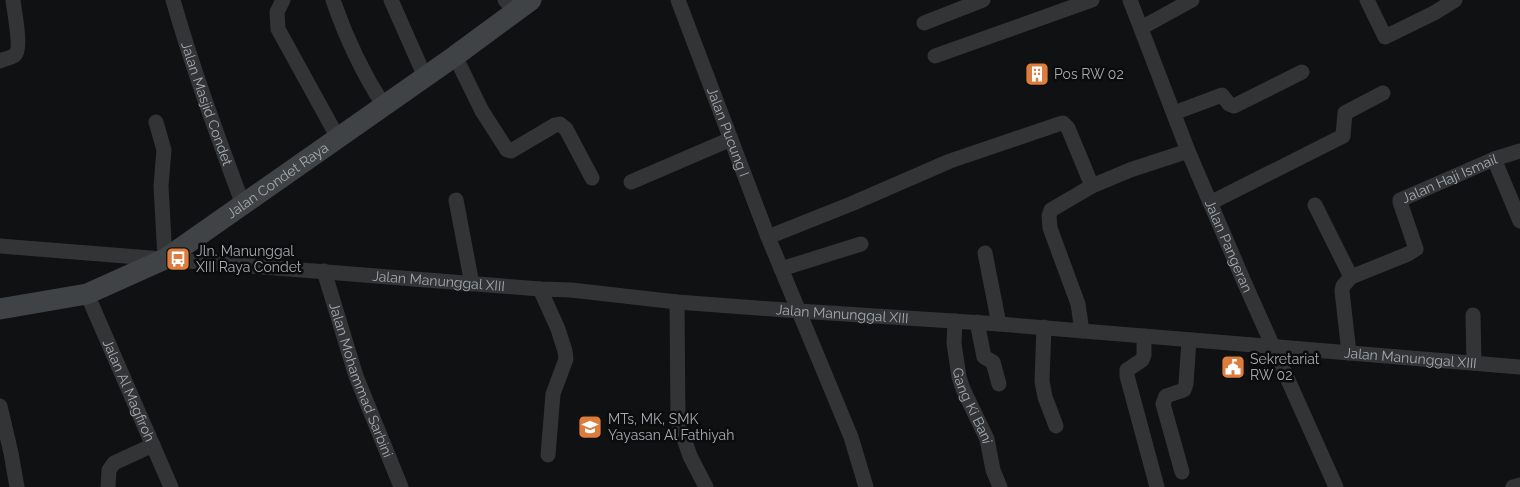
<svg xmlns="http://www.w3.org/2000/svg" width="1520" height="487" font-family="Raleway,sans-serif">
	<rect width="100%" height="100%" fill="#101112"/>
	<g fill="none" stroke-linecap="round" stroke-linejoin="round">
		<!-- street -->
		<g stroke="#323436" stroke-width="15">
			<path id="s1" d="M173,0C193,70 218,137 243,205"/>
			<polyline points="283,0 277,12 278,29 338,138"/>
			<path d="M333,0C346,38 362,72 384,106"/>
			<polyline points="391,0 425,77"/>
			<polyline points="505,0 515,12"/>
			<path id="s2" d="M678,0L768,237L851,437L866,487"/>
			<path id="s3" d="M1130,0L1188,151L1245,284L1336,487"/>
			<polyline points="1367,0 1385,37 1434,13 1455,0"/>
			<polyline points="924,23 983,0"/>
			<polyline points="1141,28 1192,0"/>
			<polyline points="455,56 482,111 507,150 511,151 555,125 560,124 566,129 592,178"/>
			<polyline points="935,56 1092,0"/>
			<path d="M0,61C4,59 11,58 15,55C22,48 14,10 13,0"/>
			<polyline points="1174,113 1222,95 1229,104 1234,106 1302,72"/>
			<polyline points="156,122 164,150 161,186 165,259"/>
			<polyline points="1494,159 1520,221"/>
			<polyline points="631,182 731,139"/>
			<polyline points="456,200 472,284"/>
			<polyline points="1210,203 1343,136 1345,113 1383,93"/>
			<polyline points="1315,205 1351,277"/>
			<polyline points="768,237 851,204 950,161 1059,124 1063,123 1068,128 1092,186"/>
			<path id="s4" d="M0,246L540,289L571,290L677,302L799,311L999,324L1520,367"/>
			<polyline points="985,253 999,324"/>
			<polyline points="781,269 861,244"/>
			<path id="s5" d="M324,271L356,376L401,487"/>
			<polyline points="540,289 558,329 565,351 566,359 553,394 548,455"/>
			<path id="s6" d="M87,294L171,487"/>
			<polyline points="677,302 678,421 690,456 706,487"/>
			<polyline points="1473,315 1474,363"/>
			<path id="s7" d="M955,321L954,343L959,377L963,389L987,439L993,470L1000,487"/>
			<polyline points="977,322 984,357 993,362 999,384"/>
			<polyline points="1044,327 1042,381 1045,397 1056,426"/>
			<polyline points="1082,331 1078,304 1050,228 1049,216 1051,210 1092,186 1130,170 1188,151"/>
			<polyline points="1144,336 1144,355 1142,360 1127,370 1127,376 1157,487"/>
			<path id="s8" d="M1349,353L1342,291L1343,286L1351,277L1408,254L1416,249L1400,202V200L1494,159L1520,151"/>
			<polyline points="0,406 11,453 17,487"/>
			<polyline points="1182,472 1163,404 1166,396 1184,390 1186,384 1189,340"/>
			<polyline points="108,487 109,470 114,463 153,445"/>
			<polyline points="1513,487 1520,485"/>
		</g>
		<!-- secondary -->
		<path stroke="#404346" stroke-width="21" id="s9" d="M0,309L87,294L165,259L455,56L531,0"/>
	</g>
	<!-- icons -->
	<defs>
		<g id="building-square" transform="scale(1.25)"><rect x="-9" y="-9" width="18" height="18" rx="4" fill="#dc7d3e" stroke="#0c0c0d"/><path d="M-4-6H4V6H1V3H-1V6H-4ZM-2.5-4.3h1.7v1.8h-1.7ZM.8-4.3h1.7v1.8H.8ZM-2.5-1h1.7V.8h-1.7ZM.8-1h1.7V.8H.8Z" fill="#fff"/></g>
		<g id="bus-square" transform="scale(1.25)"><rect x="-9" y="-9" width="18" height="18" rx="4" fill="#dc7d3e" stroke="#0c0c0d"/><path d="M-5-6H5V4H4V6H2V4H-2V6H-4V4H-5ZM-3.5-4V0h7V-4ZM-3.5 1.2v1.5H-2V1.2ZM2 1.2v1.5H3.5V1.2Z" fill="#fff"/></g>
		<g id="civic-square" transform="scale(1.25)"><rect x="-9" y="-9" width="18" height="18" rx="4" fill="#dc7d3e" stroke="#0c0c0d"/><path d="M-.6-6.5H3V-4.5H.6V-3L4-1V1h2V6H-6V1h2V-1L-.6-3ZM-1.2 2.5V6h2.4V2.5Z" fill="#fff"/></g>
		<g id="school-square" transform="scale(1.25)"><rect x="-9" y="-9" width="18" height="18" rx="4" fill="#dc7d3e" stroke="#0c0c0d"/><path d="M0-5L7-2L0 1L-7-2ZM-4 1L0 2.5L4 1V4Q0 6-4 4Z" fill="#fff"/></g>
	</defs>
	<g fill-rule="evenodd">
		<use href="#building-square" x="1037" y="74"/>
		<use href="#bus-square" x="178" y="259"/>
		<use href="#civic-square" x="1233" y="367"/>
		<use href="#school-square" x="590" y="427"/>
	</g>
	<g text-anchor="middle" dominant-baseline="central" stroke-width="5" stroke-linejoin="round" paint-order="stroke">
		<!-- poi labels -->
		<g font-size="14" fill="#a3abb1" stroke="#0c0c0d" text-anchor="start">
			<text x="1054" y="74">Pos RW 02</text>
			<text x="196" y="251">Jln. Manunggal<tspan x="196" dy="16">XIII Raya Condet</tspan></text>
			<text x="1250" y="359">Sekretariat<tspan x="1250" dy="16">RW 02</tspan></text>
			<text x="608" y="419">MTs, MK, SMK<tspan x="608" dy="16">Yayasan Al Fathiyah</tspan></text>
		</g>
		<!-- street labels -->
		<g font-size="14" fill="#a3abb1" stroke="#0c0c0d">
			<text stroke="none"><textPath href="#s1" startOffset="109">Jalan Masjid Condet</textPath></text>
			<text stroke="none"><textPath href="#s2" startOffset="141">Jalan Pucung I</textPath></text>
			<text stroke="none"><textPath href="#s8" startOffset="256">Jalan Haji Ismail</textPath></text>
			<text stroke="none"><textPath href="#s9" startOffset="311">Jalan Condet Raya</textPath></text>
			<text stroke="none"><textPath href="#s3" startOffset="265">Jalan Pangeran</textPath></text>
			<text stroke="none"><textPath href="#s4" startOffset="440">Jalan Manunggal XIII</textPath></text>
			<text stroke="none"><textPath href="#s4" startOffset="845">Jalan Manunggal XIII</textPath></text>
			<text stroke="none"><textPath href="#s4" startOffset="1415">Jalan Manunggal XIII</textPath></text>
			<text stroke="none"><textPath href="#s5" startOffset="115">Jalan Mohammad Sarbini</textPath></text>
			<text stroke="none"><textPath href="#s6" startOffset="105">Jalan Al Magfiroh</textPath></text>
			<text stroke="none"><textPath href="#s7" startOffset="88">Gang Ki Bani</textPath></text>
		</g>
	</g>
</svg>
